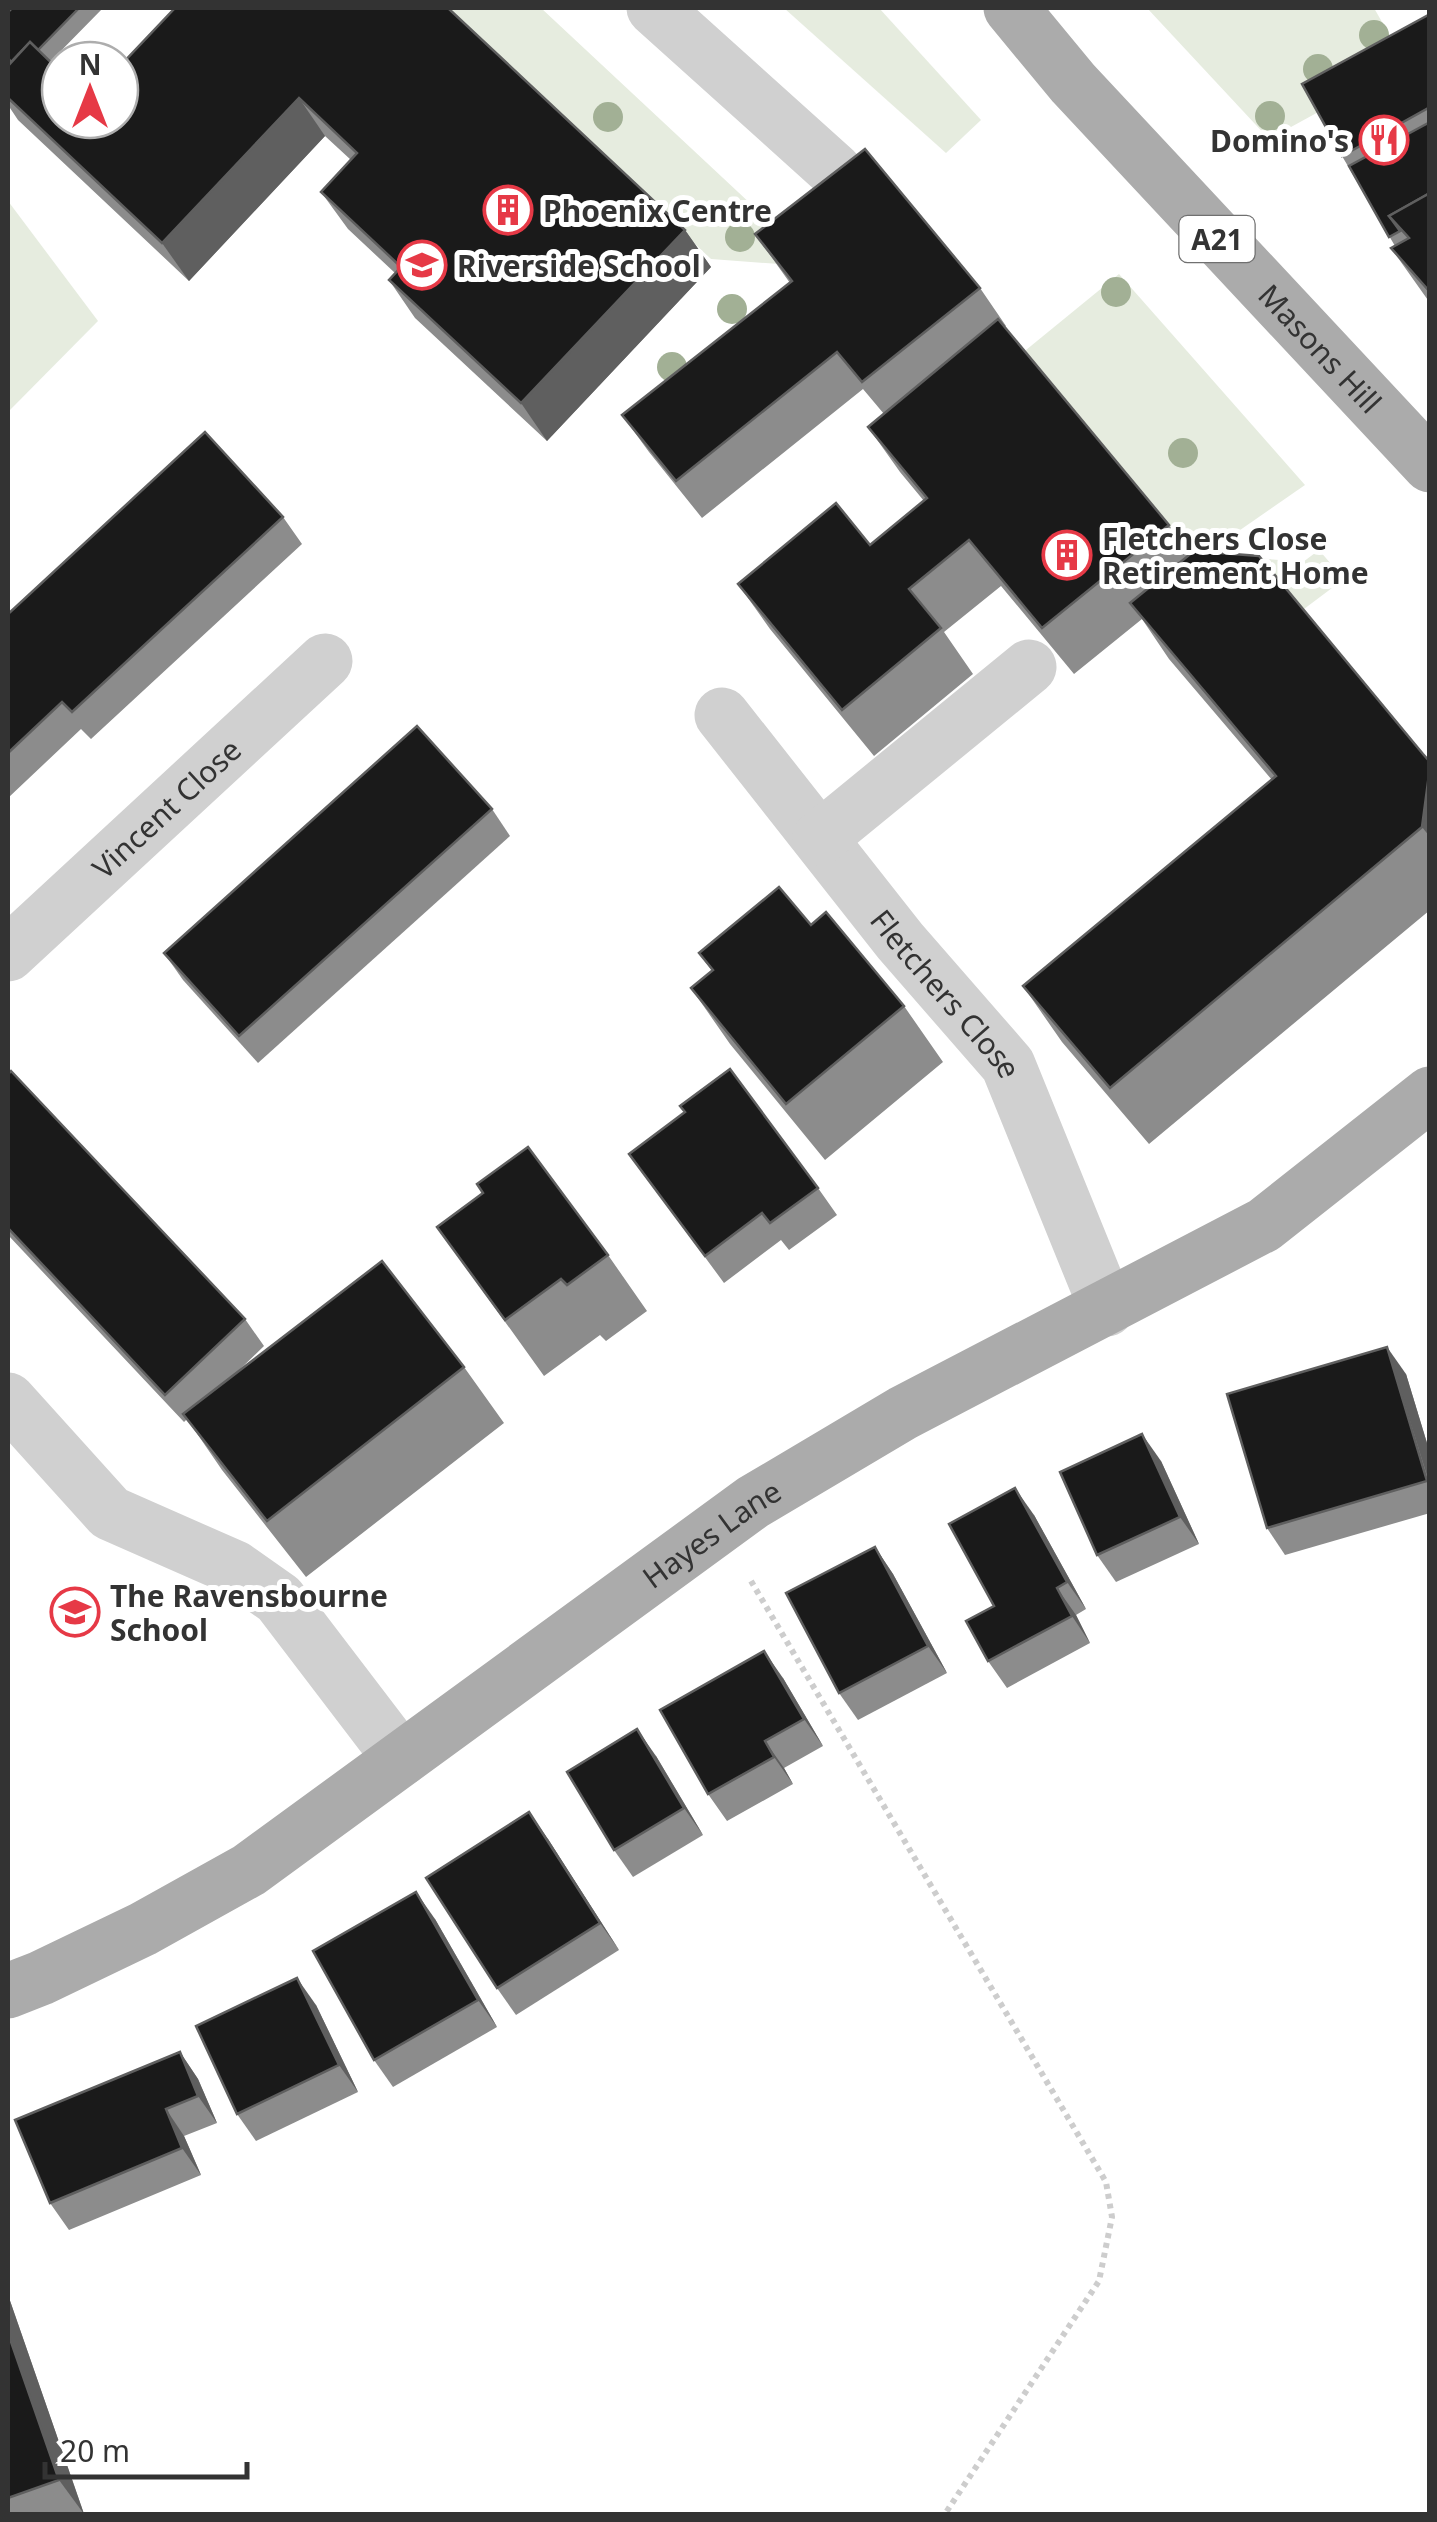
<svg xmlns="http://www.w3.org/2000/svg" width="1437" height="2522" font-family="'Noto Sans',sans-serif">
	<rect width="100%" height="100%" fill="#fff"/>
	<!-- green -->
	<g fill="#e6ecdf">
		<polygon points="443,8 541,8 797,247 779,264 711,259"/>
		<polygon points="784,8 879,8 981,120 946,153"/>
		<polygon points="1147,8 1374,8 1406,64 1269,139"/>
		<polygon points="8,201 98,321 8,412"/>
		<polygon points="1119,274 1305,485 1194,562 1030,365 1026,350"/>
		<polygon points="1319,550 1344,579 1304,609 1231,602 1234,556 1303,562"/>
	</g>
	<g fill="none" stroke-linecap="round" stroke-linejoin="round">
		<!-- path -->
		<polyline stroke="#cdcdcd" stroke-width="6" stroke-dasharray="5 5" stroke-linecap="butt" points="751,1581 1106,2182 1112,2217 1099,2281 945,2514"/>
		<!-- minor -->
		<g stroke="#d0d0d0" stroke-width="55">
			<polyline points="654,8 835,171"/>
			<path id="s1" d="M722,715L900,941L1008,1065L1107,1309"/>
			<polyline points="820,838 1029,667"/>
			<path id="s2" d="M8,954L325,661"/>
			<polyline points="8,1400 110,1513 235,1568 279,1599 401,1759"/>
		</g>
		<!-- major -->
		<g stroke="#ababab" stroke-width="55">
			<path id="s3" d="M1011,8L1073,83L1430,465"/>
			<path id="s4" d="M8,1991L41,1978L143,1929L249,1870L753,1502L903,1413L1264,1225L1430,1094"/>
		</g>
	</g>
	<!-- trees -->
	<g fill="#a2b095">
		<circle cx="1374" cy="35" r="15"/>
		<circle cx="1318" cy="69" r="15"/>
		<circle cx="1270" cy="116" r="15"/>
		<circle cx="608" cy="117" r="15"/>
		<circle cx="740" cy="237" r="15"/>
		<circle cx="1116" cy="292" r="15"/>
		<circle cx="732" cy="309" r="15"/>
		<circle cx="672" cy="367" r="15"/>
		<circle cx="1183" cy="453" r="15"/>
	</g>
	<!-- wall -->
	<g fill="#8c8c8c">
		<polygon points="12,8 103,8 50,62 60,120 120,120 175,8 685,230 711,267 547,441 415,318 389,280 395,273 348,229 321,192 351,160 325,136 189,281 18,120 8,105 8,66 9,64 8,63 8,12"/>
		<polygon points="1430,14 1430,303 1391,248 1395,246 1342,156"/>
		<polygon points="755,234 980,288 1006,326 1005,327 1169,525 1189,555 1430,762 1430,910 1149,1144 1062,1042 1023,986 1272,780 1169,659 1142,619 1074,674 1001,586 944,632 973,674 874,756 770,629 738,584 870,545 924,501 900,472 868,427 884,414 863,389 702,518 649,452 622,415 790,283"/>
		<polygon points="283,517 302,544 91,739 81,729 8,798 8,614"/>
		<polygon points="492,809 510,836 258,1063 183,980 164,953"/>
		<polygon points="811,925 904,1006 943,1062 825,1160 730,1044 691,988 712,971 699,953"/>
		<polygon points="8,1074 245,1319 264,1346 232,1377 464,1367 504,1423 306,1577 222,1470 187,1419 184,1422 8,1235"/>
		<polygon points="629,1154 818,1188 837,1215 789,1250 781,1240 724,1283"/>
		<polygon points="437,1227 608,1255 647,1311 606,1341 600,1335 544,1376"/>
		<polygon points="1406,1374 1430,1453 1430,1513 1285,1555 1267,1528"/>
		<polygon points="1161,1461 1199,1544 1116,1582 1097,1555"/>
		<polygon points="1034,1515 1086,1609 1076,1615 1090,1643 1007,1688 988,1661 994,1606"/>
		<polygon points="875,1547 893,1574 947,1673 858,1720 839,1693"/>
		<polygon points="783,1678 823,1746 784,1768 793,1784 727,1821 708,1794"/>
		<polygon points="656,1756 703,1835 633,1877 614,1850"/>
		<polygon points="548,1839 619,1950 516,2015 497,1988"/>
		<polygon points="435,1919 497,2027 393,2087 374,2060"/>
		<polygon points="316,2005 358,2092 256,2141 237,2114"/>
		<polygon points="180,2052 198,2079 217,2123 184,2136 201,2175 69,2230 50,2203"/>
		<polygon points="8,2295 84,2514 8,2514"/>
	</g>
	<!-- shaded-wall -->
	<g fill="#5f5f5f">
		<polygon points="299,98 325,136 189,281 162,243"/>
		<polygon points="685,230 711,267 547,441 521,403"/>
		<polygon points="1430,767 1430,837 1422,827"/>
		<polygon points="1387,1347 1406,1374 1430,1453 1430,1485"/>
		<polygon points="1142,1434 1161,1461 1199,1544 1180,1517"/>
		<polygon points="1015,1488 1034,1515 1086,1609 1067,1582"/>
		<polygon points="875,1547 893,1574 947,1673 928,1646"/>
		<polygon points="1057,1588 1076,1615 1090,1643 1072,1616"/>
		<polygon points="764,1651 783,1678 823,1746 804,1719"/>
		<polygon points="637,1729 656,1756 703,1835 684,1808"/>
		<polygon points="765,1741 784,1768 793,1784 774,1757"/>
		<polygon points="529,1812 548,1839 619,1950 600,1923"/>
		<polygon points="416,1892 435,1919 497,2027 478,2000"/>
		<polygon points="297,1978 316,2005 358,2092 339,2065"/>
		<polygon points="180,2052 198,2079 217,2123 198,2096"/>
		<polygon points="166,2109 184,2136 201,2175 182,2148"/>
		<polygon points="8,2295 84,2514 59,2480 8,2333"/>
	</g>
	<!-- building -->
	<g fill="#1a1a1a" stroke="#5f5f5f" stroke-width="2.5">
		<polygon points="12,8 79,8 38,50 30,42 11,62 8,58 8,12"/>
		<polygon points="175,8 448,8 685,230 521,403 389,280 401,267 321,192 357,153 299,98 162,243 8,98 8,66 30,42 60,71 60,120 120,120 120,66"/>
		<polygon points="1430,14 1430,107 1342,156 1302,84"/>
		<polygon points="1430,122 1430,193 1389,216 1400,231 1389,237 1349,166"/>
		<polygon points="865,149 980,288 862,382 837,352 676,481 622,415 792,281 755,234"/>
		<polygon points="1430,193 1430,292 1391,248 1409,238 1389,216"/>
		<polygon points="998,319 1169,525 1042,628 969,540 909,589 941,628 842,710 738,584 836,503 870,545 927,498 868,427"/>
		<polygon points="205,432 283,517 72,712 62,702 8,753 8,614"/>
		<polygon points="1194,551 1259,556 1423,754 1430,762 1430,767 1422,827 1110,1088 1023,986 1276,776 1130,603"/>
		<polygon points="417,726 492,809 239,1036 164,953"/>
		<polygon points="779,887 811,925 826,912 904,1006 786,1104 691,988 713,970 699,953"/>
		<polygon points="730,1069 818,1188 770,1223 762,1213 705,1256 629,1154 685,1112 680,1106"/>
		<polygon points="11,1071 245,1319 165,1395 8,1228 8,1074"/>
		<polygon points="528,1147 608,1255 567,1285 561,1279 505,1320 437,1227 483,1193 477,1184"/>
		<polygon points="382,1261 464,1367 267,1521 183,1414"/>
		<polygon points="1387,1347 1427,1481 1267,1528 1227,1394"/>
		<polygon points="1142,1434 1180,1517 1097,1555 1060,1472"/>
		<polygon points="1015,1488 1067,1582 1057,1588 1072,1616 988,1661 966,1621 994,1606 949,1524"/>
		<polygon points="875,1547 928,1646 839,1693 786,1593"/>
		<polygon points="764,1651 804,1719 765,1741 774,1757 708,1794 660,1710"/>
		<polygon points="637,1729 684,1808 614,1850 567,1772"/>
		<polygon points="529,1812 600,1923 497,1988 426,1878"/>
		<polygon points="416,1892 478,2000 374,2060 313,1951"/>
		<polygon points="297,1978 339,2065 237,2114 196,2026"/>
		<polygon points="180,2052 198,2096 166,2109 182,2148 50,2203 15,2120"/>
		<polygon points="8,2333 59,2480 8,2498"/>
	</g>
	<!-- icons -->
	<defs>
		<g id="restaurant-ring" transform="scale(2.5)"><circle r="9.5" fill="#fff" stroke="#e63946" stroke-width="1.5"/><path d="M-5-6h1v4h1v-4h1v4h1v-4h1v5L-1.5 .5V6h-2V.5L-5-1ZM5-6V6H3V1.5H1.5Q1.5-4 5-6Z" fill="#e63946"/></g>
		<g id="building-ring" transform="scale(2.5)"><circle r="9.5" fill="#fff" stroke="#e63946" stroke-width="1.5"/><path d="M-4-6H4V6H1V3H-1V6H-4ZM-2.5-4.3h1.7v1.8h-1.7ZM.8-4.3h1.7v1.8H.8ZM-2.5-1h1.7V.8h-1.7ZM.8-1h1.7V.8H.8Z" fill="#e63946"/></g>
		<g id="school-ring" transform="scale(2.5)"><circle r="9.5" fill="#fff" stroke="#e63946" stroke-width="1.5"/><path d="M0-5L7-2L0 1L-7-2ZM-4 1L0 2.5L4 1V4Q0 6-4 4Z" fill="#e63946"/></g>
	</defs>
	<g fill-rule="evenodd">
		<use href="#restaurant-ring" x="1384" y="140"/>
		<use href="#building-ring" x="508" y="210"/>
		<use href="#school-ring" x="422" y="265"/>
		<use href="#building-ring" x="1067" y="555"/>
		<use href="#school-ring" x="75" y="1612"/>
	</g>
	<g text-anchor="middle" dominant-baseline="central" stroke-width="10" stroke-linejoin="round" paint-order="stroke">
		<!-- shield labels -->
		<rect fill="#fff" stroke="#707070" stroke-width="2.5" x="1179.5" y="216" width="75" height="46" rx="8"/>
		<g font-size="28" font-weight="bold" fill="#333">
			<text x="1217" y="239">A21</text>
		</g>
		<!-- poi labels -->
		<g font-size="30" font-weight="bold" fill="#333" stroke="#fff" text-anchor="start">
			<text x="1349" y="140" text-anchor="end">Domino's</text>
			<text x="543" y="210">Phoenix Centre</text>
			<text x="457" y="265">Riverside School</text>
			<text x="1102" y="538">Fletchers Close<tspan x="1102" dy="34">Retirement Home</tspan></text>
			<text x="110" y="1595">The Ravensbourne<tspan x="110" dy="34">School</tspan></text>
		</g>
		<!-- street labels -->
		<g font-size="30" fill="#333" stroke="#fff">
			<text stroke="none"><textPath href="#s3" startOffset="460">Masons Hill</textPath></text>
			<text stroke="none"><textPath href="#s2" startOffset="215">Vincent Close</textPath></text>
			<text stroke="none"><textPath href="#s1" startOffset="358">Fletchers Close</textPath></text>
			<text stroke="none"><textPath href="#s4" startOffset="842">Hayes Lane</textPath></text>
		</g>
	</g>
	<!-- border -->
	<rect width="1437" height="2522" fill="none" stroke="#333333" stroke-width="20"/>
	<!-- north arrow -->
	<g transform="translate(90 90)"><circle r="48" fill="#ffffff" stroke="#adadad" stroke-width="2.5"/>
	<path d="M0-8L18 38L0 25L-18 38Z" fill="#e63946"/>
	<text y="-15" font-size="28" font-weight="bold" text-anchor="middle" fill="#333333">N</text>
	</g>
	<!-- scale -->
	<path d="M45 2462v15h202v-15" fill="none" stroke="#333333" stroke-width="5"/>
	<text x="60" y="2462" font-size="30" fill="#333333" stroke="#ffffff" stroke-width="8" paint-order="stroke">20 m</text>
</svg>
